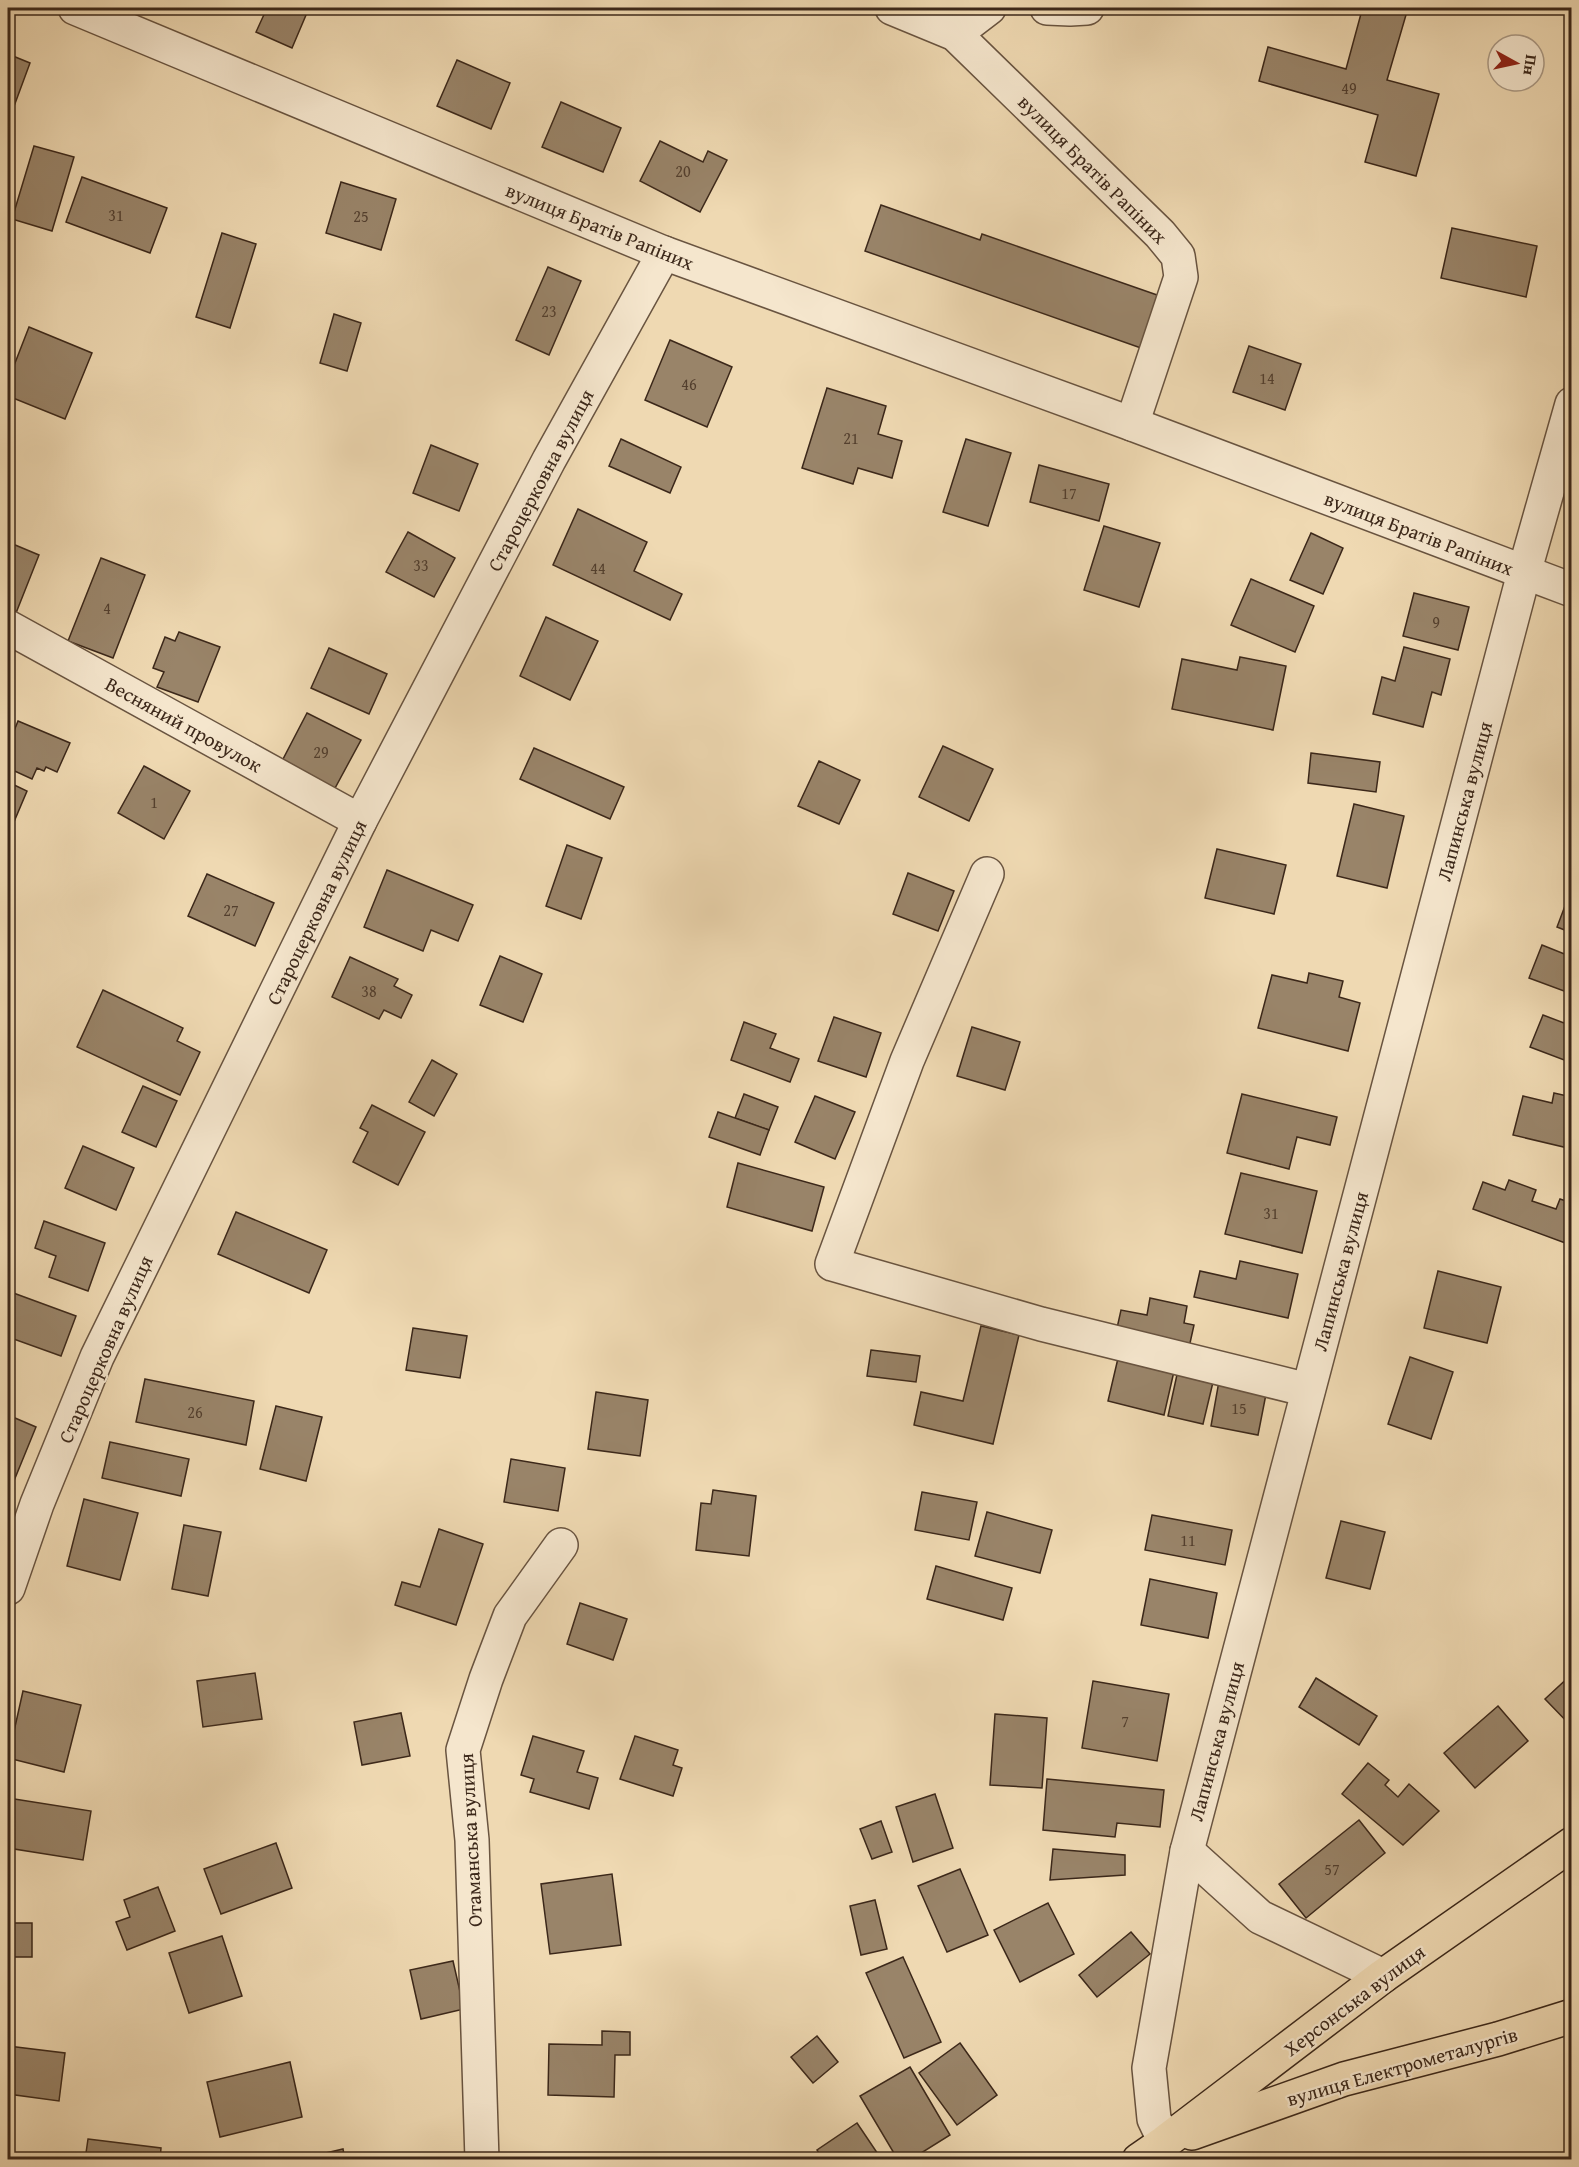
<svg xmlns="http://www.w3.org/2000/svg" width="1579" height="2167" font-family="'Gentium Book Plus',serif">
	<rect width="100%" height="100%" fill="#efd9b2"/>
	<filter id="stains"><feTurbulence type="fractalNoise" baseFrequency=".00333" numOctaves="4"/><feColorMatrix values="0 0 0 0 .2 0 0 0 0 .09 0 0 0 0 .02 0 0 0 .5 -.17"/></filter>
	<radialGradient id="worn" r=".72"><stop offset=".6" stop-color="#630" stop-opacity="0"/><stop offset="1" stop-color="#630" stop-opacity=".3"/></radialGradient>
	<!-- building -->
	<g fill="#998469" stroke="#3c281a" stroke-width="1.5">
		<polygon points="267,8 309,8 292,48 256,32"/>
		<polygon points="1352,8 1408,8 1387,80 1439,94 1416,176 1365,162 1378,115 1259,81 1268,47 1346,69 1362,10"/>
		<polygon points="8,54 30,63 13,109 8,107"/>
		<polygon points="457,60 510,83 491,129 437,106"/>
		<polygon points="561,102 621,128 603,172 542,147"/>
		<polygon points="660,141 703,162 708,151 727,160 700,212 640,181"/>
		<polygon points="34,146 74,157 52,231 12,219"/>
		<polygon points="82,177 167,208 150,253 66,222"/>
		<polygon points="341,182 396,199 381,250 326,233"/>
		<polygon points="881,205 980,240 982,234 1160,296 1141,348 865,251"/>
		<polygon points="1452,228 1537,246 1526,297 1441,278"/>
		<polygon points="222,233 256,244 230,328 196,317"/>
		<polygon points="548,267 581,281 549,355 516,340"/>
		<polygon points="334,314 361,323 347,371 320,363"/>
		<polygon points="29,327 92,353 65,419 8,396 8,381"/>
		<polygon points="670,340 732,367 707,427 645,400"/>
		<polygon points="1249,346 1301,364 1285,410 1233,392"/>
		<polygon points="827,388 886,406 878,434 902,441 892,478 858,468 853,484 802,468"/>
		<polygon points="621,439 681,467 670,493 609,466"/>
		<polygon points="966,439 1011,453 988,526 943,512"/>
		<polygon points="431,445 478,464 459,511 413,493"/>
		<polygon points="1039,465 1109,484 1099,521 1030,502"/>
		<polygon points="578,509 647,542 634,571 682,594 670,620 553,565"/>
		<polygon points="1104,526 1160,543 1139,607 1084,590"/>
		<polygon points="408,532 455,558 434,597 386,572"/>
		<polygon points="1311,533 1343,548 1323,594 1290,580"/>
		<polygon points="8,542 39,555 16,613 8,610"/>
		<polygon points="101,558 145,575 113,658 68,641"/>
		<polygon points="1251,579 1314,606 1295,652 1231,625"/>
		<polygon points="1414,593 1469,607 1458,650 1403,636"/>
		<polygon points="546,617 598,641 570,700 520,676"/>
		<polygon points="179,632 220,647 198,702 157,687 164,672 153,668 165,637 175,641"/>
		<polygon points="1404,647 1450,659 1441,695 1432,692 1423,727 1373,714 1382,677 1395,681"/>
		<polygon points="329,648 387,674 369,714 311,688"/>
		<polygon points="1240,657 1286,666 1273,730 1172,709 1182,659 1237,670"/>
		<polygon points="307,713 361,740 334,790 281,763"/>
		<polygon points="18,721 70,743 57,772 46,767 44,771 37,768 32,779 8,768 8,746"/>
		<polygon points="943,746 993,769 969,821 919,797"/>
		<polygon points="534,748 624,787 610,819 520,779"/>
		<polygon points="1311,753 1380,762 1376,792 1308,783"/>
		<polygon points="819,761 860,780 839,824 798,806"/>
		<polygon points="144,766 190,791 164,839 118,813"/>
		<polygon points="8,782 27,791 8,836"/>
		<polygon points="1354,804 1404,816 1387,888 1337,876"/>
		<polygon points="567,845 602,858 581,919 546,906"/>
		<polygon points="1217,849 1286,865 1274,914 1205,898"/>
		<polygon points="387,870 473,905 458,941 431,930 423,951 364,927"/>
		<polygon points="908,873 954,891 938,931 893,914"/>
		<polygon points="207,874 274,903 255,946 188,916"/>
		<polygon points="1568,898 1572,899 1572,933 1557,927"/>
		<polygon points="1542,945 1572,957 1572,994 1529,978"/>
		<polygon points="500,956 542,974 523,1022 480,1005"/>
		<polygon points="350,957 398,979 394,986 412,995 401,1018 384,1010 379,1019 332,997"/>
		<polygon points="1309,973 1343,981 1339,997 1360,1003 1348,1051 1258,1028 1272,975 1307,983"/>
		<polygon points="103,990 183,1028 177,1041 200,1052 180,1095 77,1047"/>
		<polygon points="1543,1015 1572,1026 1572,1063 1530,1047"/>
		<polygon points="834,1017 881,1033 866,1077 818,1061"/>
		<polygon points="744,1022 776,1034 770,1048 799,1059 790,1082 731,1060"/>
		<polygon points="972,1027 1020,1042 1005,1090 957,1076"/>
		<polygon points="432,1060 457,1074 434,1116 409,1102"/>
		<polygon points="143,1086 177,1101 156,1147 122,1132"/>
		<polygon points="1554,1093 1572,1097 1572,1149 1513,1135 1523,1096 1552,1103"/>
		<polygon points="744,1094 778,1107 769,1130 735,1118"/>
		<polygon points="1242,1094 1337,1117 1330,1145 1297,1137 1289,1169 1227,1153"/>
		<polygon points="815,1096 855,1112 835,1159 795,1142"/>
		<polygon points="372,1105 425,1132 398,1185 353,1162 368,1132 360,1128"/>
		<polygon points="718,1112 769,1130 760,1155 709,1137"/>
		<polygon points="83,1146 134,1168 116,1210 65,1188"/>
		<polygon points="738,1163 824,1187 812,1231 727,1207"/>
		<polygon points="1241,1173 1317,1191 1302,1253 1225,1234"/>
		<polygon points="1509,1180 1536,1190 1532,1201 1556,1209 1560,1199 1572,1203 1572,1233 1568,1244 1473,1209 1483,1182 1505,1190"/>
		<polygon points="236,1212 327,1250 309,1293 218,1254"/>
		<polygon points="44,1221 105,1243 88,1291 49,1277 56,1256 35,1248"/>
		<polygon points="1240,1261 1298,1274 1288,1318 1194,1297 1200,1271 1236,1279"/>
		<polygon points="1438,1271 1501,1287 1487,1343 1424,1328"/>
		<polygon points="8,1291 76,1316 61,1356 8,1337"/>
		<polygon points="1150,1298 1187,1306 1184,1323 1194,1325 1188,1352 1115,1337 1121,1310 1147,1315"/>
		<polygon points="981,1326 1019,1335 993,1444 914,1425 921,1392 963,1401"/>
		<polygon points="413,1328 467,1336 460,1378 406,1370"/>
		<polygon points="871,1350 920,1356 916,1382 867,1376"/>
		<polygon points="1119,1354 1175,1367 1164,1415 1108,1401"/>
		<polygon points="1410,1357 1453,1372 1431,1439 1388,1424"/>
		<polygon points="1178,1370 1214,1378 1203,1424 1168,1416"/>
		<polygon points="145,1379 254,1401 246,1445 136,1422"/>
		<polygon points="1219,1381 1267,1389 1258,1435 1211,1426"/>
		<polygon points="596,1392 648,1400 640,1456 588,1449"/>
		<polygon points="276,1406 322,1417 306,1481 260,1469"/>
		<polygon points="8,1415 36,1427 11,1488 8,1487"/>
		<polygon points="110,1442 189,1459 181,1496 102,1478"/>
		<polygon points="511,1459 565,1468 558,1511 504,1502"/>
		<polygon points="713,1490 756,1496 749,1556 696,1550 701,1503 711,1504"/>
		<polygon points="922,1492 977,1502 969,1540 915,1530"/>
		<polygon points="84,1499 138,1513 120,1580 67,1566"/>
		<polygon points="987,1512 1052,1530 1040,1573 975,1556"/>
		<polygon points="1152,1515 1232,1530 1225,1565 1145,1550"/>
		<polygon points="1341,1521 1385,1532 1370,1589 1326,1578"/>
		<polygon points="184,1525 221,1532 208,1596 172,1589"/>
		<polygon points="439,1529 483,1544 456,1625 395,1605 402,1582 420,1587"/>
		<polygon points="936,1566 1012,1588 1003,1620 927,1599"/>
		<polygon points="1150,1579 1217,1593 1208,1638 1141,1625"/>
		<polygon points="580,1603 627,1619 613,1660 567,1644"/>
		<polygon points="255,1673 262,1719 203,1727 197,1681"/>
		<polygon points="1572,1674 1572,1727 1545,1699"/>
		<polygon points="1316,1678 1377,1716 1359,1745 1299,1707"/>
		<polygon points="1093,1681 1169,1694 1157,1761 1082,1748"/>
		<polygon points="23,1691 81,1705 64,1772 8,1758"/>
		<polygon points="1498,1706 1528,1741 1475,1788 1444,1753"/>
		<polygon points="401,1713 410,1756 362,1765 354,1722"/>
		<polygon points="995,1714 1047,1718 1042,1788 990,1785"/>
		<polygon points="533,1736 584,1751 577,1772 598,1778 589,1809 530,1792 534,1779 521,1775"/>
		<polygon points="635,1736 678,1750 673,1765 682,1768 673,1796 620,1779"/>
		<polygon points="1368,1763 1389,1780 1385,1785 1398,1797 1409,1784 1439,1811 1403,1845 1342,1794"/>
		<polygon points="1047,1779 1164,1790 1160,1827 1117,1823 1115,1837 1043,1830"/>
		<polygon points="935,1794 953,1848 913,1862 896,1807"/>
		<polygon points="8,1798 91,1811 83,1860 8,1848"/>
		<polygon points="1359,1820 1385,1853 1306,1918 1279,1884"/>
		<polygon points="881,1821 892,1852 872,1859 860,1829"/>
		<polygon points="276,1843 292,1888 221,1914 204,1869"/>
		<polygon points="1053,1849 1125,1855 1125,1875 1050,1880"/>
		<polygon points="960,1869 988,1935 947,1952 918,1886"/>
		<polygon points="612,1874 621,1945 550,1954 541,1884"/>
		<polygon points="158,1887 175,1931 127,1950 116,1922 130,1917 124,1900"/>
		<polygon points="875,1900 887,1949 861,1955 850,1906"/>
		<polygon points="1048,1903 1074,1954 1020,1982 994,1930"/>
		<rect x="8" y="1923" width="24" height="34"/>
		<polygon points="1131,1932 1150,1954 1097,1997 1079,1975"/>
		<polygon points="222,1936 242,1996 189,2013 169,1953"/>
		<polygon points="903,1957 941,2042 904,2058 866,1973"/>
		<polygon points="453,1961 464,2009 421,2019 410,1970"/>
		<polygon points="602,2031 630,2032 630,2055 615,2055 614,2097 548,2095 549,2044 602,2045"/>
		<polygon points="817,2036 838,2062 813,2083 791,2057"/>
		<polygon points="960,2043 997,2095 957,2125 919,2073"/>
		<polygon points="8,2046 65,2053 59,2101 8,2094"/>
		<polygon points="290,2062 302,2117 220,2137 207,2082"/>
		<polygon points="910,2067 950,2135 910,2160 898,2160 860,2096"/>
		<polygon points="857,2123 882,2160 823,2160 817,2150"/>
		<polygon points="88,2139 161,2148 160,2160 85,2160"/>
		<polygon points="343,2149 345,2160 296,2160"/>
	</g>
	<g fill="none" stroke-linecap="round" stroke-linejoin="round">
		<!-- minor casing -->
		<g stroke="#695440" stroke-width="36">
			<g id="minor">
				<polyline points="75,8 664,253 1132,424 1572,590"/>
				<polyline points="892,8 955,34 1160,234 1178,256 1181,277 1132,424"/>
				<polyline points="1047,8 1070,9 1087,8"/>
				<polyline points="955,34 989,8"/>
				<polyline points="8,627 360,821"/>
				<polyline points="987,874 907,1061 832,1264 1041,1324 1308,1390"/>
				<polyline points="8,1588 37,1504 97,1357 360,821 549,460 664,253"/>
				<polyline points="1187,1851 1260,1917 1383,1976"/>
				<polyline points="1165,2142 1154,2119 1149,2068 1187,1851 1524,573 1572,404"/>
				<polyline points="482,2160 472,1840 463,1750 486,1679 510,1616 561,1545"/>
			</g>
		</g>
		<!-- major casing -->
		<g stroke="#3c281a" stroke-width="36">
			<g id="major">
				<polyline points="1192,2133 1344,2079 1498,2039 1572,2016"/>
				<polyline points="1139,2160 1165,2142 1383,1976 1572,1844"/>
			</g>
		</g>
		<!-- minor -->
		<use href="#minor" stroke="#f5e6cd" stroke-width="33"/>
		<!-- major -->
		<use href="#major" stroke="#efd9b2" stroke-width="33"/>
	</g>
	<g text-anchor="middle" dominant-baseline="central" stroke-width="4.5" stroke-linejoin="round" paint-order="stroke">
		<!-- number labels -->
		<g font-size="16" fill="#533f2e">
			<text x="1349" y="88">49</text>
			<text x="683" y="171">20</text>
			<text x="116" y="215">31</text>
			<text x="361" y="216">25</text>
			<text x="549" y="311">23</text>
			<text x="1267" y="378">14</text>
			<text x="689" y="384">46</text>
			<text x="851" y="438">21</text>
			<text x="1069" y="493">17</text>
			<text x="421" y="565">33</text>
			<text x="598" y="568">44</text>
			<text x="107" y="608">4</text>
			<text x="1436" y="622">9</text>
			<text x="321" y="752">29</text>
			<text x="154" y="802">1</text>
			<text x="231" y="910">27</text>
			<text x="369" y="991">38</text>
			<text x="1271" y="1213">31</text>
			<text x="1239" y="1408">15</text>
			<text x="195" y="1412">26</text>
			<text x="1188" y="1540">11</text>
			<text x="1125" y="1721">7</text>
			<text x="1332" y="1869">57</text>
		</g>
		<!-- street labels -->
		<g font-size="20" fill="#3c281a" stroke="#f5e6cd">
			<text transform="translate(1093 169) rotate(45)">вулиця Братів Рапіних</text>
			<text transform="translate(600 226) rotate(22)">вулиця Братів Рапіних</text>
			<text transform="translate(540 480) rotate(-62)">Староцерковна вулиця</text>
			<text transform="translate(1419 533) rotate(21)">вулиця Братів Рапіних</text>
			<text transform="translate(184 724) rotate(29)">Весняний провулок</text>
			<text transform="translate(1464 801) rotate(-75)">Лапинська вулиця</text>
			<text transform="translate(316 912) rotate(-64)">Староцерковна вулиця</text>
			<text transform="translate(1340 1271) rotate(-75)">Лапинська вулиця</text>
			<text transform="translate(105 1349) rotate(-66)">Староцерковна вулиця</text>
			<text transform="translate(1216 1741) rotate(-75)">Лапинська вулиця</text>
			<text transform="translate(470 1840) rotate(-93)">Отаманська вулиця</text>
			<text transform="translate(1354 2000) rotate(-37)">Херсонська вулиця</text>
			<text transform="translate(1402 2066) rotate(-16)">вулиця Електрометалургів</text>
		</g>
	</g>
	<!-- margin -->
	<rect width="1579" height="2167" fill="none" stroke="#efd9b2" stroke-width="30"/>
	<rect x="9" y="9" width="1561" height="2149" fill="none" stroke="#3c281a" stroke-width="3"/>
	<rect x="15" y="15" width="1549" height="2137" fill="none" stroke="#3c281a" stroke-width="1.5"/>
	<!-- north arrow -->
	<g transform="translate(1516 63) rotate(98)"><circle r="28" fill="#f5e6cd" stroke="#ab9a85" stroke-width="1.5"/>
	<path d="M0-4.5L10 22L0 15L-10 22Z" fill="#8f2418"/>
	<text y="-9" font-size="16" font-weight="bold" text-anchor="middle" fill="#3c281a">Пн</text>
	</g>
	<rect width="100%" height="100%" filter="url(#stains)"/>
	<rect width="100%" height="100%" fill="url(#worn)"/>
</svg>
